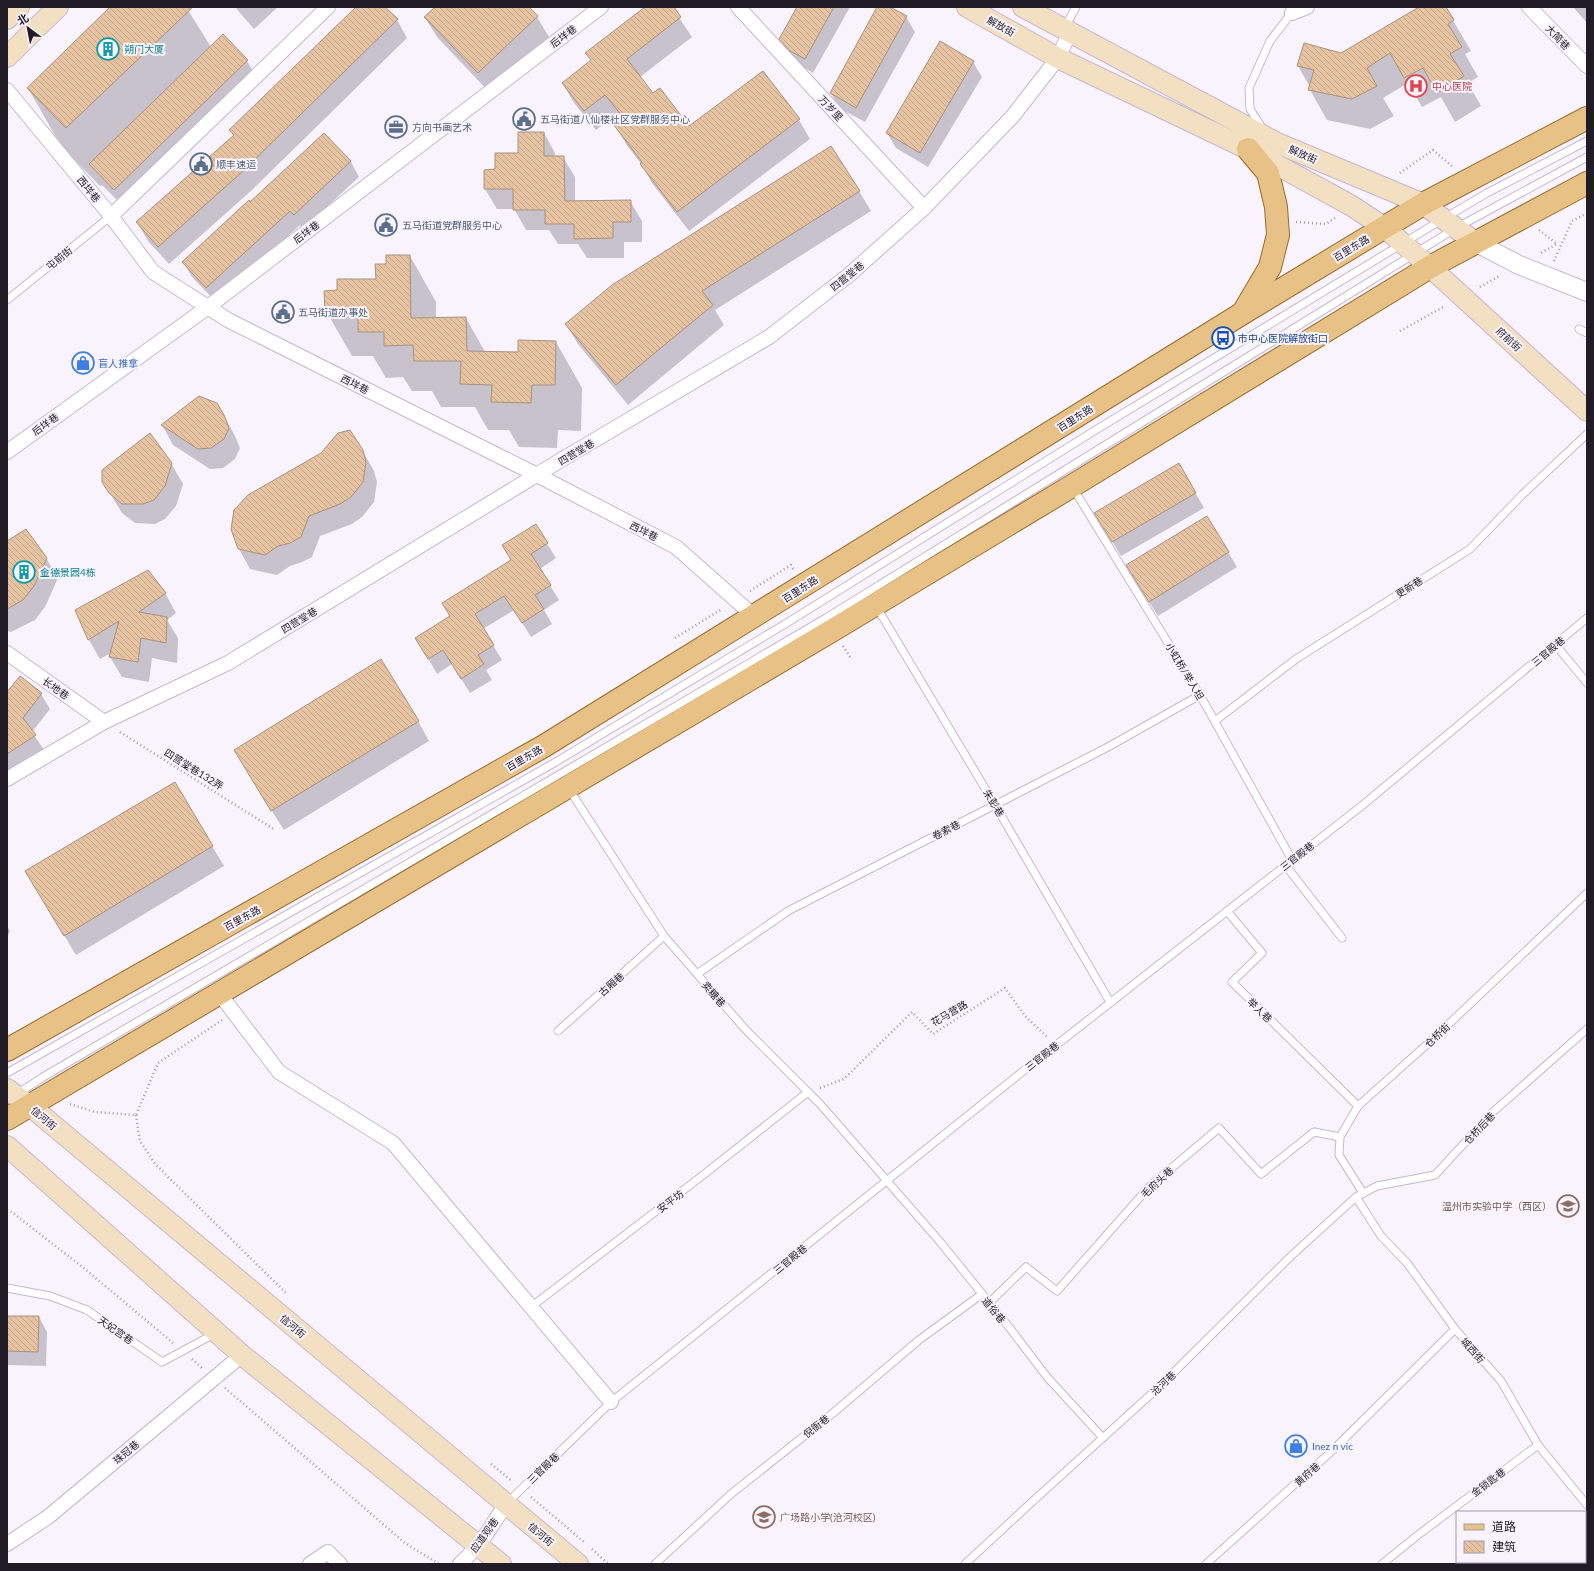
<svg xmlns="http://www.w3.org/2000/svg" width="1594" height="1571" font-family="Lato,'Noto Sans SC',sans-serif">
	<defs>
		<pattern id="building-back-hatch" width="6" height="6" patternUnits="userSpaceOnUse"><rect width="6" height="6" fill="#e7c3a2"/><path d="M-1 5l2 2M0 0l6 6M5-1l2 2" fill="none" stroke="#c6a78b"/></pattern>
	</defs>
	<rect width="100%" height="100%" fill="#f9f3fe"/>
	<!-- shadow -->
	<g fill="#0003">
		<polygon points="112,7 186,7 211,47 247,61 259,81 126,209 102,185 100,186 61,146 28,88"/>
		<polygon points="235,7 278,7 254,29"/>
		<polygon points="358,7 384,7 397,20 407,38 252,190 169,264 148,241 137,222 234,136 230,130"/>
		<polygon points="436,7 527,7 537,17 549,37 490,93 437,37 425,17"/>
		<polygon points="647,7 672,7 692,37 640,77 653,95 689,128 763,72 799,120 810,139 689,231 652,183 642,165 626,144 615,125 622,119 617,114 596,130 574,103 563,84 591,61 587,54"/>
		<polygon points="798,7 850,7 813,73 800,65 789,54 780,39"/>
		<polygon points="878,7 888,7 906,17 915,32 865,122 839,108 831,93"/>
		<polygon points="1420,7 1445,7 1471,51 1465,54 1478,77 1468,83 1481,106 1455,122 1441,97 1422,107 1408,83 1383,98 1394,116 1370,129 1327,120 1310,90 1310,87 1298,66 1341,54"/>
		<polygon points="1573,7 1587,7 1587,23"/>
		<polygon points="973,62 982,77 928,167 896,148 887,133"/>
		<polygon points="544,133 555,153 555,157 563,157 575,177 575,202 630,201 642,221 642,242 624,242 624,258 587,258 578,244 558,244 549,230 526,230 514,209 497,209 485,189 485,171 496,170 519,154"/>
		<polygon points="324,134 351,162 359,177 303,229 300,225 216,302 192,277 183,262 250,203"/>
		<polygon points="859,191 871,211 715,310 724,325 628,405 578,344 566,324"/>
		<polygon points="410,256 436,302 436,319 466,318 485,352 519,353 556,342 582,388 581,431 558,430 557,448 519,447 509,430 488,430 475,407 441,407 432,391 412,391 403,377 386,378 373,356 352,356 326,311 338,291 377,280 387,265"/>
		<polygon points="224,416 235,436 240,448 235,459 223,468 210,469 173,445 162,425"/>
		<polygon points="362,450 374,471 377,482 374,502 362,517 352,524 320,536 312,557 302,562 290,566 277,575 250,569 239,549"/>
		<polygon points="171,463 183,484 176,506 165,519 155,524 135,523 122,513 103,482"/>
		<polygon points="1179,464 1204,508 1121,556 1104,528"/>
		<polygon points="1207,517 1237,567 1158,616 1136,581"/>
		<polygon points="535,525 556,558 540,569 559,600 544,610 552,624 531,637 514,610 483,629 502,660 486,670 492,680 470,693 452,664 437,674 425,653 512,560"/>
		<polygon points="7,543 46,558 58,578 45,607 35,620 11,632 7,631"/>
		<polygon points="165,593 176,613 167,620 178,638 177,663 152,658 149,682 122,677 110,657 111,653 100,659 89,640 77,610"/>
		<polygon points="20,678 41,694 50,709 32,732 44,750 10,773 7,768 7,693"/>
		<polygon points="418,721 429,741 284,830 246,770"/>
		<polygon points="212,846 224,866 76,955 38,892"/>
		<polygon points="7,926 10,931 7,938"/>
		<polygon points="7,1317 39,1317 47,1332 46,1366 7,1365"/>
	</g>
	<!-- building -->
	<g fill="url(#building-back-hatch)" stroke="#a9927e">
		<polygon points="110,7 193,7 66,128 27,88"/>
		<polygon points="356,7 385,7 398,19 242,172 158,247 136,222 234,135 229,130"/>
		<polygon points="435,7 529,7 538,16 478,73 424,17"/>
		<polygon points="645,7 674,7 681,17 627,59 653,93 660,88 689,126 763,71 800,119 677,212 640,164 642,162 613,124 623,117 605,95 584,111 562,83 591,60 585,53"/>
		<polygon points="797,7 834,7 805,59 790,51 779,39"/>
		<polygon points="877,7 890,7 907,16 856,108 830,93"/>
		<polygon points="1419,7 1446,7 1454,20 1448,24 1462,47 1450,54 1464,76 1437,93 1423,68 1404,78 1390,53 1367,68 1377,86 1352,99 1308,90 1314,70 1297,66 1304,43 1341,53"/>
		<polygon points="223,34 248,60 114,190 89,164"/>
		<polygon points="940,41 974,61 920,153 886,133"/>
		<polygon points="518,132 544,132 544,156 564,156 565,201 631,200 631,222 613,222 613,238 574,239 574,224 545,224 545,210 513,210 513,189 484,189 484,170 495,169 495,153 518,153"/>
		<polygon points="324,133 351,161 294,215 290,211 206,288 182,262 249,200 250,202"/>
		<polygon points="831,146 860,191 702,291 713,305 616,385 565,324 612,285"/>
		<polygon points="386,255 410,255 411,318 466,317 467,351 518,352 518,340 556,341 555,385 532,385 531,403 491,402 492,385 460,384 461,361 414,361 413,345 384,346 384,332 358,332 358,310 325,311 324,291 337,290 337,279 376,279 375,264 386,264"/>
		<polygon points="199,396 217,403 224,415 229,428 224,439 211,448 198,449 161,425"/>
		<polygon points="350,430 363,450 366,462 363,482 351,497 340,504 309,516 301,537 290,543 278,546 265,555 238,549 231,529 234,510 248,495 321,453 338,433"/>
		<polygon points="150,433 172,463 165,486 154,500 143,504 122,504 109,493 102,482 102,470"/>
		<polygon points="1179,463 1196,493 1112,542 1094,513"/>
		<polygon points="1207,516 1229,552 1149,602 1126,565"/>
		<polygon points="536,524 548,543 531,554 551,585 535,595 544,609 522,623 504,596 475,614 494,645 478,655 484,664 461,679 443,650 428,659 415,638 450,616 442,603 511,560 502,545"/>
		<polygon points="26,529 47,558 34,586 23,600 7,609 7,541"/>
		<polygon points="148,570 166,593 139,612 167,617 166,643 141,638 138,662 109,657 119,621 88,640 75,610"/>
		<polygon points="381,659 419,721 271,811 234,750"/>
		<polygon points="20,676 42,693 23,718 36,735 7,754 7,692"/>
		<polygon points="175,782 213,846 64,936 25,871"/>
		<polygon points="7,1316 39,1316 38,1352 7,1351"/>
	</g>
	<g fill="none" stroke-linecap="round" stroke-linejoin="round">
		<!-- service casing -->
		<g stroke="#c5b7d2" stroke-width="9">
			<g id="service">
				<polyline points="1065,27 1076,7"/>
				<polyline points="1262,128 1250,109 1249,88 1270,41 1293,11"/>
				<polyline points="7,300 111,216"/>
				<polyline points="1579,329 1587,333"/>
				<polyline points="1073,488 1200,695 1292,860"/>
				<polyline points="876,606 995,805 1110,1002"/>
				<polyline points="1555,644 1587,683"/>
				<polyline points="1215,721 1296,659 1470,549 1522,495 1587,434"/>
				<polyline points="569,789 664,936 745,1029 821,1105 941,1243 1009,1327 1047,1377 1103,1438"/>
				<polyline points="1286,866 1342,938"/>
				<polyline points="1227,911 1262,953 1232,982 1358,1106"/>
				<polyline points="697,974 788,911 1108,747 1200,695"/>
				<polyline points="558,1031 664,936"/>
				<polyline points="7,1073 554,763 790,621 1094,431 1443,219 1487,193 1587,141"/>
				<polyline points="17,1094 43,1077 562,773 826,618 1456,228 1587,157"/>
				<polyline points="1363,1193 1339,1155 1340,1137 1358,1106 1433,1039 1587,893"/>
				<polyline points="1356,1197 1381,1236 1407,1263 1455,1329 1501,1381 1538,1445 1587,1505"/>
				<polyline points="7,1288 50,1296 87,1310 162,1362 216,1333"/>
				<polyline points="989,1303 1026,1267 1057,1291 1149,1187 1219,1128 1261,1174 1314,1132 1340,1137"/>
				<polyline points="531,1307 707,1172 808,1092"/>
				<polyline points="508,1502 611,1402 1032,1064 1364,804 1587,618"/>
				<polyline points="1585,1539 1587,1538"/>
				<polyline points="655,1564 731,1494 833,1413 919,1340 982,1294"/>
				<polyline points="965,1564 1033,1501 1159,1387 1290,1257 1356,1197 1377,1186 1435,1175 1493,1112 1587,1029"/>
				<polyline points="1206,1564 1333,1450 1455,1329"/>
				<polyline points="1382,1564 1418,1535 1538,1445"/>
				<polyline points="1555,1564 1557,1562"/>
			</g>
		</g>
		<!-- minor casing -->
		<g stroke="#c5b7d2" stroke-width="16">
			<g id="minor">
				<polyline points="738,7 924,208"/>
				<polyline points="1529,7 1587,66"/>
				<polyline points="1292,13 1307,7"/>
				<polyline points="7,90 111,216 153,272 228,320 537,475 676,547 755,617"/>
				<polyline points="111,216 328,7"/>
				<polyline points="7,452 208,307 601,7"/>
				<polyline points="7,653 104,722"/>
				<polyline points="7,779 104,722 228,663 561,460 769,337 849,275 924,208 1012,117 1058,58 1070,32"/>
				<polyline points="219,993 279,1072 393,1143 611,1402"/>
				<polyline points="7,1544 48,1517 242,1355"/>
				<polyline points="310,1564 328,1552 340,1564"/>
				<polyline points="460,1564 479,1545 506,1504"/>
			</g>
		</g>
		<!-- tertiary casing -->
		<g stroke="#c5b7d2" stroke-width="20">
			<polyline id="tertiary" points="1475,242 1519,265 1587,292"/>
		</g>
		<!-- secondary casing -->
		<g stroke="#c5b7d2" stroke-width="22">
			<g id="secondary">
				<polyline points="967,7 1058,58 1248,149 1352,206 1385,228 1430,267 1587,411"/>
				<polyline points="1023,7 1277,143 1423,204 1475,242"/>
				<polyline points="7,19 19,7"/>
				<polyline points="7,57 58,7"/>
				<polyline points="7,1089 29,1105 578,1564"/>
				<polyline points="7,1146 242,1355 501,1564"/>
			</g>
		</g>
		<!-- primary casing -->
		<g stroke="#976c2e" stroke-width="24">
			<g id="primary">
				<polyline points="1244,311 1270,267 1278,235 1276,207 1268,173 1248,149"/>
				<polyline points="7,1050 544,746 1243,313 1423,204 1587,118"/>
				<polyline points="7,1119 833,630 1072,486 1430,267 1587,183"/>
			</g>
		</g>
		<!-- path -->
		<g stroke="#a19ba5" stroke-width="2.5" stroke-dasharray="1 3" stroke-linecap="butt">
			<polyline points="1400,173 1433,150 1453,167"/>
			<polyline points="1296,222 1326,224 1335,218"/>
			<polyline points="1539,230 1557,244 1539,254"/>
			<polyline points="1554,261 1572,221 1587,213"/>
			<polyline points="1480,287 1501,275"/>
			<polyline points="1400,331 1445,306"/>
			<polyline points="750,591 791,565 794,570"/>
			<polyline points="675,638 722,609"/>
			<polyline points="843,646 850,657"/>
			<polyline points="120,732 275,830"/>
			<polyline points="820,1088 844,1079 912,1012 933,1034 1005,988 1025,1016 1047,1037"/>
			<polyline points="70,1104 95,1112 136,1115 158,1063 222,1020"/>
			<polyline points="136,1115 140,1141 155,1164 286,1293"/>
			<polyline points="7,1210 13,1213 85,1269 173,1343"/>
			<polyline points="192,1359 202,1368"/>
			<polyline points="225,1388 405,1543 439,1564"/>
			<polyline points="491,1464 512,1481"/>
			<polyline points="531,1497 584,1542"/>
			<polyline points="592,1549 608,1564"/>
		</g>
		<!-- service -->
		<use href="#service" stroke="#fff" stroke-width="7"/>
		<!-- minor -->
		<use href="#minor" stroke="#fff" stroke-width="14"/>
		<!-- tertiary -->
		<use href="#tertiary" stroke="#fff" stroke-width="18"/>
		<!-- secondary -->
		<use href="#secondary" stroke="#f3e0c2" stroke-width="20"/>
		<!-- primary -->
		<use href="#primary" stroke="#e7c185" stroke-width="22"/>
	</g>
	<!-- icons -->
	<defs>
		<g id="building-ring" transform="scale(1.15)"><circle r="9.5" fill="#f9f3fe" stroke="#0f9aa8" stroke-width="1.5"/><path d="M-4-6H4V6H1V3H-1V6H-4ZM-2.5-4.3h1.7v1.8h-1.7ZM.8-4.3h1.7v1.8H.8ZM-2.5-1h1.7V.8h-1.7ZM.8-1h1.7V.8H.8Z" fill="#0f9aa8"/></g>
		<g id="hospital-ring" transform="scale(1.15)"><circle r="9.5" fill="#f9f3fe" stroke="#e0444e" stroke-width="1.5"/><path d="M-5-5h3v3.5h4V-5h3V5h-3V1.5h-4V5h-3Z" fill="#e0444e"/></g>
		<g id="civic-ring" transform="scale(1.15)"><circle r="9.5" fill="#f9f3fe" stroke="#5c6f8a" stroke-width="1.5"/><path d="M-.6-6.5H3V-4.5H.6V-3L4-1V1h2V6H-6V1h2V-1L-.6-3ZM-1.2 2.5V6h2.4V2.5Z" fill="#5c6f8a"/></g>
		<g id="office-ring" transform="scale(1.15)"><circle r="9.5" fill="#f9f3fe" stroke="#5c6f8a" stroke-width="1.5"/><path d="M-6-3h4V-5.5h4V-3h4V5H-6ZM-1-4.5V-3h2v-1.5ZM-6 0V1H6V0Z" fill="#5c6f8a"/></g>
		<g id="bus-ring" transform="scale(1.15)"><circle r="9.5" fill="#f9f3fe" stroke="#1a4fb4" stroke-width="1.5"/><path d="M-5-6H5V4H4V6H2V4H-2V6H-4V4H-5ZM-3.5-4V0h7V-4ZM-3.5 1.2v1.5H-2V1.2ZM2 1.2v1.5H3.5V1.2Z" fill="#1a4fb4"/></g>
		<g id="shop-ring" transform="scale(1.15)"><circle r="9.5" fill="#f9f3fe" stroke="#3f7fe0" stroke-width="1.5"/><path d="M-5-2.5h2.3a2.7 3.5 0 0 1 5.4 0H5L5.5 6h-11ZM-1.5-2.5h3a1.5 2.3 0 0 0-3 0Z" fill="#3f7fe0"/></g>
		<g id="school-ring" transform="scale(1.15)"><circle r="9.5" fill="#f9f3fe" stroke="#8d6e63" stroke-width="1.5"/><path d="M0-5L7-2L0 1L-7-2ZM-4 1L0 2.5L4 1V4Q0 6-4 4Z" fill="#8d6e63"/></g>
	</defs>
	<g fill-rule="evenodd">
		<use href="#building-ring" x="108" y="49"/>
		<use href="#hospital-ring" x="1416" y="86"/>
		<use href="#civic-ring" x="524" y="119"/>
		<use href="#office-ring" x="396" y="127"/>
		<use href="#civic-ring" x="201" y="164"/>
		<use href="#civic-ring" x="386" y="225"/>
		<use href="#civic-ring" x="283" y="312"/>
		<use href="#bus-ring" x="1223" y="338"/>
		<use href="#shop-ring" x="83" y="363"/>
		<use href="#building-ring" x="24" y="572"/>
		<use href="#school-ring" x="1568" y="1206"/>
		<use href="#shop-ring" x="1296" y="1446"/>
		<use href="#school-ring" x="764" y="1517"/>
	</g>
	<g text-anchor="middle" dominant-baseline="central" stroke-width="4" stroke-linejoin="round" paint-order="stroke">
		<!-- street labels -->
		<g font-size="10" fill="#201b24" stroke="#f9f3fe">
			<text transform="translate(1001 26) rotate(29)">解放街</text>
			<text transform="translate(563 36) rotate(-37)">后垟巷</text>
			<text transform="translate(1558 37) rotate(46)">大简巷</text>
			<text transform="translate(831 108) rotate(47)">万岁里</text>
			<text transform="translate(1303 154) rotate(23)">解放街</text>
			<text transform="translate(89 189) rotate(51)">西垟巷</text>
			<text transform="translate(306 232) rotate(-37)">后垟巷</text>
			<text transform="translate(1351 248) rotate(-31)">百里东路</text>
			<text transform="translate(59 258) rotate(-39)">屯前街</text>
			<text transform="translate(847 276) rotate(-39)">四营堂巷</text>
			<text transform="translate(1509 339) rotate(43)">府前街</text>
			<text transform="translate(355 384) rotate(27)">西垟巷</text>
			<text transform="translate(1075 418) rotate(-32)">百里东路</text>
			<text transform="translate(45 424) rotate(-36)">后垟巷</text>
			<text transform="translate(576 452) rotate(-31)">四营堂巷</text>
			<text transform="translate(644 531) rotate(27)">西垟巷</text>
			<text transform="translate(1409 587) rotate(-32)">更新巷</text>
			<text transform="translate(800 589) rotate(-32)">百里东路</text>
			<text transform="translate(299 620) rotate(-31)">四营堂巷</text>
			<text transform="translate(1548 651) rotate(-40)">三官殿巷</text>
			<text transform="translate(1185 671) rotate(59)">小虹桥/举人坦</text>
			<text transform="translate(56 688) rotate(35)">长地巷</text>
			<text transform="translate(524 758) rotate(-30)">百里东路</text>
			<text transform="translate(194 769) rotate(32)">四营堂巷132弄</text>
			<text transform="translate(994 803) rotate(59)">朱彭巷</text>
			<text transform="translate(946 830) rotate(-27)">卷索巷</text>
			<text transform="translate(1297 856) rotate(-38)">三官殿巷</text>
			<text transform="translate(242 918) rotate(-29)">百里东路</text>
			<text transform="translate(611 984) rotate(-42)">古厢巷</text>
			<text transform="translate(714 994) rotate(49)">卖糖巷</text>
			<text transform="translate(1260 1010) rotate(44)">举人巷</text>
			<text transform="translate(949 1013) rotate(-30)">花马营路</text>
			<text transform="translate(1437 1035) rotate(-43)">仓桥街</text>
			<text transform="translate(1042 1056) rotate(-38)">三官殿巷</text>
			<text transform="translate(44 1118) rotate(40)">信河街</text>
			<text transform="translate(1479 1128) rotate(-46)">仓桥后巷</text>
			<text transform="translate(1157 1182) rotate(-43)">毛府头巷</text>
			<text transform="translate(670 1201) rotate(-37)">安平坊</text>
			<text transform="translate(790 1259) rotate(-39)">三官殿巷</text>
			<text transform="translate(994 1310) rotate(50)">道俗巷</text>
			<text transform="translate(293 1326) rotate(40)">信河街</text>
			<text transform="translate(116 1330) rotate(35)">天妃宫巷</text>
			<text transform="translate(1473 1350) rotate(48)">城西街</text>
			<text transform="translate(1163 1383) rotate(-44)">沧河巷</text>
			<text transform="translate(816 1426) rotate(-38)">倪衙巷</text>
			<text transform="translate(126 1452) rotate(-40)">珠冠巷</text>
			<text transform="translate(543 1468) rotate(-44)">三官殿巷</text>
			<text transform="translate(1307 1474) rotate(-42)">黄府巷</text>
			<text transform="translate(1488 1482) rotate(-37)">金锁匙巷</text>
			<text transform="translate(541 1534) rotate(40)">信河街</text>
			<text transform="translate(484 1535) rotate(-54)">应道观巷</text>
		</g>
		<!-- culture labels -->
		<g font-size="10" fill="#0d838f" stroke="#f9f3fe" text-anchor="start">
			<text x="124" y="49">朔门大厦</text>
			<text x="40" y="572">金德景园4栋</text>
		</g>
		<!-- health labels -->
		<g font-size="10" fill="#be3a42" stroke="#f9f3fe" text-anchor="start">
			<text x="1432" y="86">中心医院</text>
		</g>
		<!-- service labels -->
		<g font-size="10" fill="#4e5e75" stroke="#f9f3fe" text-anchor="start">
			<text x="540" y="119">五马街道八仙楼社区党群服务中心</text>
			<text x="412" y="127">方向书画艺术</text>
			<text x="216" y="164">顺丰速运</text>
			<text x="402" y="225">五马街道党群服务中心</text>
			<text x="298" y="312">五马街道办事处</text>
		</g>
		<!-- transit labels -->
		<g font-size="10" fill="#164399" stroke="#f9f3fe" text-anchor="start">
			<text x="1238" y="338">市中心医院解放街口</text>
		</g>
		<!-- shop labels -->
		<g font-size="10" fill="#366cbe" stroke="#f9f3fe" text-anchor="start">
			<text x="98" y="363">盲人推拿</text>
			<text x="1312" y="1446">Inez n vic</text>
		</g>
		<!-- education labels -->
		<g font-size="10" fill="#785e54" stroke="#f9f3fe" text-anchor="end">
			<text x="1552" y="1206">温州市实验中学（西区）</text>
			<text x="780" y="1517" text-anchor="start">广场路小学(沧河校区)</text>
		</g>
	</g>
	<!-- border -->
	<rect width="1594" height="1571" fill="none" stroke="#201b24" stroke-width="16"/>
	<!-- legend -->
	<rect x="1456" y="1511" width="130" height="52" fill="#f9f3fe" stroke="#a29da7"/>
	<rect x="1464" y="1524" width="20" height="6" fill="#e7c185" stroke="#a29da7"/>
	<text x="1492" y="1531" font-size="12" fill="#201b24">道路</text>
	<rect x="1464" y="1541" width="20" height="12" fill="url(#building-back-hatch)" stroke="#a29da7"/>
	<text x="1492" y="1551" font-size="12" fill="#201b24">建筑</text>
	<!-- north arrow -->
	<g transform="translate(28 28) rotate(328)" stroke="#f9f3fe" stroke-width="3" paint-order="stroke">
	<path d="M0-3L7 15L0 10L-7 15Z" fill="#201b24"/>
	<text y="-6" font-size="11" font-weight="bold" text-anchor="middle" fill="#201b24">北</text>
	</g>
</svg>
